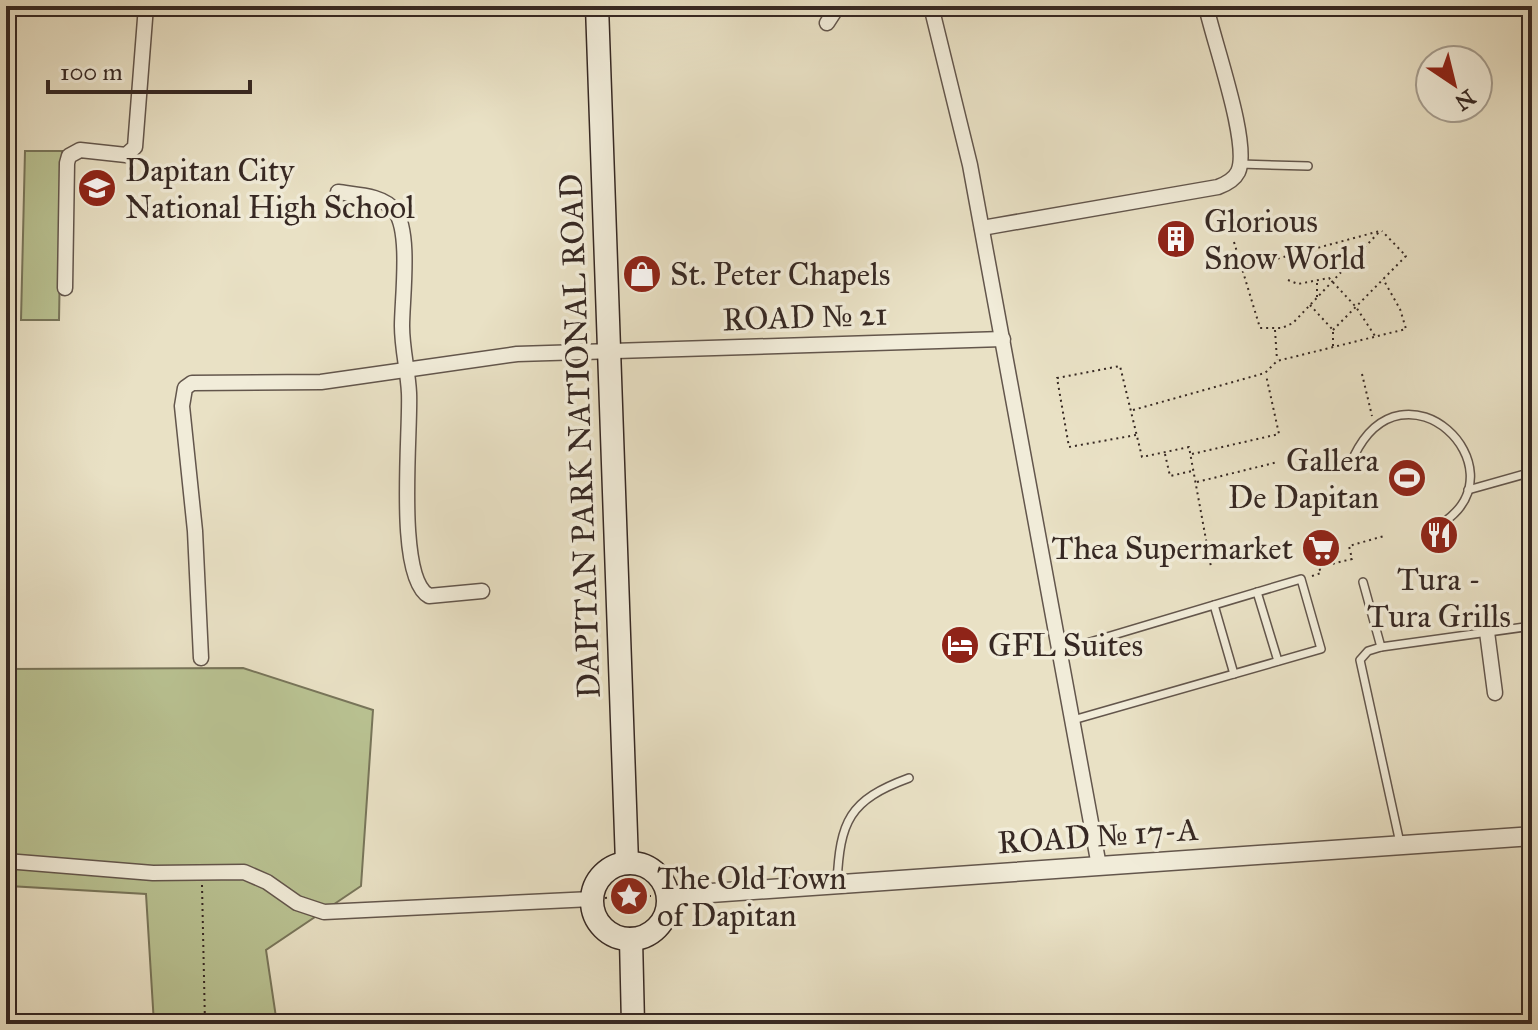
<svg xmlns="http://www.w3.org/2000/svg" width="1538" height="1030" font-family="'IM FELL Great Primer',serif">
	<rect width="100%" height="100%" fill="#e9e1c5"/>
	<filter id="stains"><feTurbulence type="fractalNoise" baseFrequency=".0025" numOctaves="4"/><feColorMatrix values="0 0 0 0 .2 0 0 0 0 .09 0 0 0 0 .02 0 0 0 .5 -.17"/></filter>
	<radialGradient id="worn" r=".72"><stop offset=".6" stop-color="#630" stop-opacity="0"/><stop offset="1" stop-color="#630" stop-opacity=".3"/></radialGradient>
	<!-- green -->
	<g fill="#b9c292" stroke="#78755a" stroke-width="2">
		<polygon points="25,151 62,151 59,320 21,320"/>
		<polygon points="243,668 373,710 361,886 266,950 277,1024 154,1024 146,894 9,886 6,864 6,669"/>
	</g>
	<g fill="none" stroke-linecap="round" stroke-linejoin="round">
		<!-- service casing -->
		<g stroke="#63564c" stroke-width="10">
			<g id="service">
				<polyline points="1240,164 1308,166"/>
				<polyline points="6,339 9,316"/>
				<path d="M1354,456C1404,353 1523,467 1444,522"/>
				<polyline points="1468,490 1532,472"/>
				<polyline points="1363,582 1381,647"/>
				<polyline points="1257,592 1278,661"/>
				<polyline points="1214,605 1234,674"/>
				<polyline points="1060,651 1301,579 1321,649 1073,720"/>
				<polyline points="1400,843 1360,660 1368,651 1381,647 1532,626"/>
				<path d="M837,883C840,821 849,800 909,778"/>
			</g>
		</g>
		<!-- minor casing -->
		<g stroke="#63564c" stroke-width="17">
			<g id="minor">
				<polyline points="931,6 970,165 1099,866"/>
				<polyline points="827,23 838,6"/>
				<path d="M338,192C357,195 383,195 395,211C411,232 402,299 402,326C402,349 408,371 409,393C411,431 395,577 429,596L482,591"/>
				<path d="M982,228L1218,187C1226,184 1234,180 1238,172C1251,145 1213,40 1206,6"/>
				<polyline points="65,288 67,163 69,156 80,150 126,155 135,147 146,6"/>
				<polyline points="1487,632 1495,693"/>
				<polyline points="201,658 195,531 182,406 185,388 192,383 321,382 517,354 1003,339"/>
				<polyline points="6,861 153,873 244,872 267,882 297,903 324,912 592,899"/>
			</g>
		</g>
		<!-- tertiary casing -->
		<g stroke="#63564c" stroke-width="21">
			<polyline id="tertiary" points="668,896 1532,836"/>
		</g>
		<!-- secondary casing -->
		<g stroke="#362823" stroke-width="25">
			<g id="secondary">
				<polyline points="597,6 627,863"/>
				<circle cx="630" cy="901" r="38"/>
				<polyline points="631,939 633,1024"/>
			</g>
		</g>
		<!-- path -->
		<g stroke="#362823" stroke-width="2" stroke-dasharray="2 4" stroke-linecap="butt">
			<polyline points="1234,242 1260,328 1282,328 1293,323 1381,230"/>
			<polyline points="1243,268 1380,231"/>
			<polyline points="1288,280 1298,284 1329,278 1356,307 1375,336"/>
			<polyline points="1317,297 1317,280"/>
			<polyline points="1310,305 1333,330 1333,346"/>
			<polyline points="1275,330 1277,360"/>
			<polyline points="1333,330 1406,256 1382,231"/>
			<polyline points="1362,374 1372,416"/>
			<polyline points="1133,410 1265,373 1277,361 1406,329 1400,309 1383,279"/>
			<polyline points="1136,435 1069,447 1057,378 1120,366 1142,457 1189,447 1211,567"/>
			<polyline points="1165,454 1170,476 1192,471"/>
			<polyline points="1192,454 1279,434 1266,375"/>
			<polyline points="1197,482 1278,462"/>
			<polyline points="1312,576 1321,573 1319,567 1352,559 1349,546 1384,536"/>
			<polyline points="202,885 205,1024"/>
			<circle cx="630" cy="897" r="9"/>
			<polyline points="638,896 651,896"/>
			<polyline points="605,898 619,897"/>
		</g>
		<!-- service -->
		<use href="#service" stroke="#f1ecd9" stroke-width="7"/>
		<!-- minor -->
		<use href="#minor" stroke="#f1ecd9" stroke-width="14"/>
		<!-- tertiary -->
		<use href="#tertiary" stroke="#f1ecd9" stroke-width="18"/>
		<!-- secondary -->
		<use href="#secondary" stroke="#f1ecd9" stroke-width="22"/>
	</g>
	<!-- icons -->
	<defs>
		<g id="school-disc" transform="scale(2)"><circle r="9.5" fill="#8f2418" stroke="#f1ecd9"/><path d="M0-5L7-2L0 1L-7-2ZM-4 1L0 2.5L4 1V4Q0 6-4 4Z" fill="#fff"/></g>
		<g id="building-disc" transform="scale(2)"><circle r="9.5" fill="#8f2418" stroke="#f1ecd9"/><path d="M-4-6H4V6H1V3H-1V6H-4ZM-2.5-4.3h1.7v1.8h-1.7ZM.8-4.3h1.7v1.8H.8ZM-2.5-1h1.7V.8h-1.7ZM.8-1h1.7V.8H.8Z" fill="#fff"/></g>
		<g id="shop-disc" transform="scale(2)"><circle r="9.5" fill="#8f2418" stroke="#f1ecd9"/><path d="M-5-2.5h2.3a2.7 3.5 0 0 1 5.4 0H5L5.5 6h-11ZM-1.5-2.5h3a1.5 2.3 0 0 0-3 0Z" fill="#fff"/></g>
		<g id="stadium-disc" transform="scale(2)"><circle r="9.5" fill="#8f2418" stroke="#f1ecd9"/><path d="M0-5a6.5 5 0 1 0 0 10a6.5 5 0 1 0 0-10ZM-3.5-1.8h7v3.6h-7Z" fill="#fff"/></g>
		<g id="restaurant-disc" transform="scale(2)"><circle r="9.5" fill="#8f2418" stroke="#f1ecd9"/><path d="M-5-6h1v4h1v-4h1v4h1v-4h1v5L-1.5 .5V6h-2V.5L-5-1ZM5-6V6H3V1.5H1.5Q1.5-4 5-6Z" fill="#fff"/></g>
		<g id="supermarket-disc" transform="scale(2)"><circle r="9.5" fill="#8f2418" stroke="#f1ecd9"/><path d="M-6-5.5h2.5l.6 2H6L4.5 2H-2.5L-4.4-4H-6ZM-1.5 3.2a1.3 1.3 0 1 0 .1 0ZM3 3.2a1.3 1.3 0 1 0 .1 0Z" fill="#fff"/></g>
		<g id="hotel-disc" transform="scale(2)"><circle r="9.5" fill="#8f2418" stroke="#f1ecd9"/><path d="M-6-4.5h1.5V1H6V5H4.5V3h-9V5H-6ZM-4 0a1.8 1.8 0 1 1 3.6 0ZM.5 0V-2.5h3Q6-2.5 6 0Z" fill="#fff"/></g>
		<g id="sight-disc" transform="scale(2)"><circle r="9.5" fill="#8f2418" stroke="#f1ecd9"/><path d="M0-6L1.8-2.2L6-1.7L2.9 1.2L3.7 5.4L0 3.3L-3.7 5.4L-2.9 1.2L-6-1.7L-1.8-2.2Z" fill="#fff"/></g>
	</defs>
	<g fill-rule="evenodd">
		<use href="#school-disc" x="97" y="188"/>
		<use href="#building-disc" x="1176" y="239"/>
		<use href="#shop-disc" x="642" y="274"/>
		<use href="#stadium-disc" x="1407" y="478"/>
		<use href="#restaurant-disc" x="1439" y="535"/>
		<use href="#supermarket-disc" x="1321" y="548"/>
		<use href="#hotel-disc" x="960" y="645"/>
		<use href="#sight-disc" x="629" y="896"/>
	</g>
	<g text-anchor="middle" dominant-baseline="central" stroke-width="7" stroke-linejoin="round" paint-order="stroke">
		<!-- poi labels -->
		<g font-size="32" fill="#362823" stroke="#f1ecd9" text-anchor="start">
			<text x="125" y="170">Dapitan City<tspan x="125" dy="37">National High School</tspan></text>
			<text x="1204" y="221">Glorious<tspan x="1204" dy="37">Snow World</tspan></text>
			<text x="670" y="274">St. Peter Chapels</text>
			<text x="1379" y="460" text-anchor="end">Gallera<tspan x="1379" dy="37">De Dapitan</tspan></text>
			<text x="1293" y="548" text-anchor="end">Thea Supermarket</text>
			<text x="1439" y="579" text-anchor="middle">Tura -<tspan x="1439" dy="37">Tura Grills</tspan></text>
			<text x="988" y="645">GFL Suites</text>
			<text x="657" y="878">The Old Town<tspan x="657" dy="37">of Dapitan</tspan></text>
		</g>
		<!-- street labels -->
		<g font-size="32" fill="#362823" stroke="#f1ecd9">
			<text transform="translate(805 317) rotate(-2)">ROAD № 21</text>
			<text transform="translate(580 436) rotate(-92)">DAPITAN PARK NATIONAL ROAD</text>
			<text transform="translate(1098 836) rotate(-4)">ROAD № 17-A</text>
		</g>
	</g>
	<!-- margin -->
	<rect width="1538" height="1030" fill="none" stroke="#e9e1c5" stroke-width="32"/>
	<rect x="8" y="8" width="1522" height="1014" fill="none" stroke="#362823" stroke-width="4"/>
	<rect x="16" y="16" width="1506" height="998" fill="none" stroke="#362823" stroke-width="2"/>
	<!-- north arrow -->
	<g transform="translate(1454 84) rotate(145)"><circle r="38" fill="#f1ecd9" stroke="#a69e90" stroke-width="2"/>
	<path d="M0-6L14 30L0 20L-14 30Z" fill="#8f2418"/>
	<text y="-12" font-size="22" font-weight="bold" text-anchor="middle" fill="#362823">N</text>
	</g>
	<!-- scale -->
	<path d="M48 80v12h202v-12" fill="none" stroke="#362823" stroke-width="4"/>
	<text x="60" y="80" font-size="24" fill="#362823" stroke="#f1ecd9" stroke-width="6" paint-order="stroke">100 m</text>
	<rect width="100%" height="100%" filter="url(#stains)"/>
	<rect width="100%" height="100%" fill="url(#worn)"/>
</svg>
